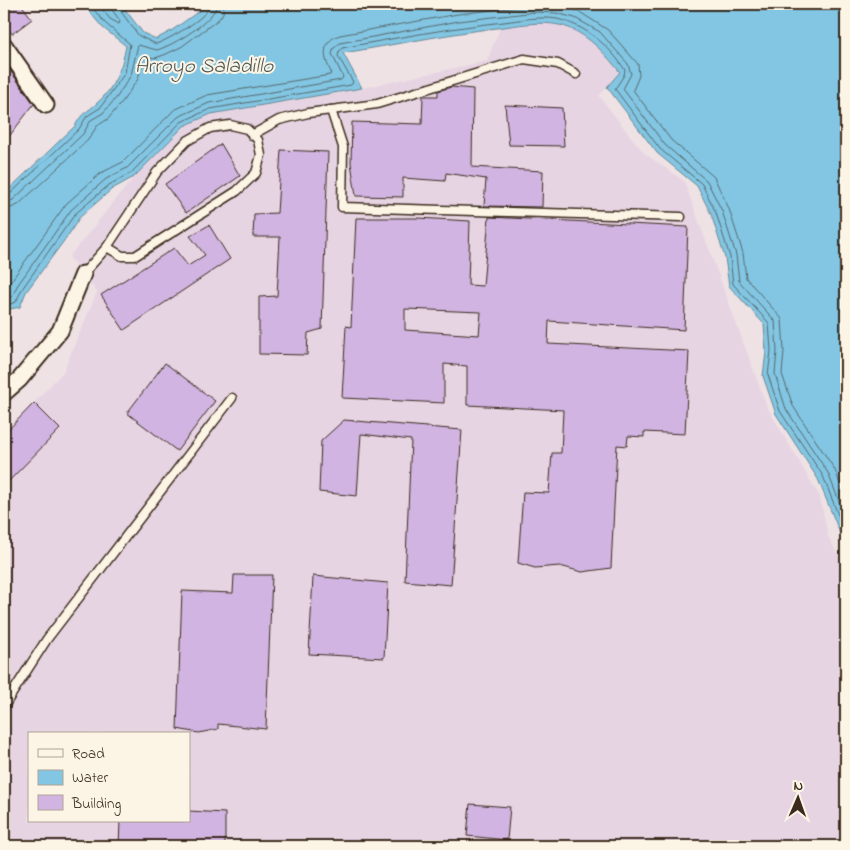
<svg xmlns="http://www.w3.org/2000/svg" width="850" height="850" font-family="'Indie Flower',sans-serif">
	<rect width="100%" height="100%" fill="#efe2e4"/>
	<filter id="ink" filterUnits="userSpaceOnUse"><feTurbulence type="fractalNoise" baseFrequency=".02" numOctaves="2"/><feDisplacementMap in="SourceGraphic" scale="10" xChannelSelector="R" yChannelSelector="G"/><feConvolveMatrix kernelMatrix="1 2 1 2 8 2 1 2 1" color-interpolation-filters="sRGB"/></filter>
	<g filter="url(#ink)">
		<!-- built -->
		<path fill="#e6d4e3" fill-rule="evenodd" d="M537,23L555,24L570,28L594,42L621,72L599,96L644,153L684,181L767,407L820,497L828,536L846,571V846H4V434L63,372L97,292L69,257L134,177L184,126L211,114L362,88L487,61L500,28ZM29,734H189V821H29Z"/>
		<!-- water -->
		<path fill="#82c6e3" stroke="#668894" d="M83,4H121L143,33L156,39L171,31L209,4H846V548L818,479L776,414L763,376L766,352L764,324L729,286L725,258L711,214L697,186L657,153L607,87L620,72C605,54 591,37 569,28C546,19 520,25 497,28C445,34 394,45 343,53L362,88L211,114L184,126L134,177L112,189L79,218L69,234L26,292L20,307L6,310L4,313V194L75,126C84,110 84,115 96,104C114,89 122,68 126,46L102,27Z"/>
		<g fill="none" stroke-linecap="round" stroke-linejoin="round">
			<!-- shore -->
			<g stroke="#57686d" stroke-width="1">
				<polyline points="98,4 110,19 119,24 120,21 113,11 111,4"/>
				<path d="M118,4L119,9L139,36L156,44C168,40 209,17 211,4"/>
				<polyline points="4,197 9,195 79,129 87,116 100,108 125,73 130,44 106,24 89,4"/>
				<path d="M4,203L13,200L83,134L91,120L103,113L117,97L131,75L138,45L157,50C172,46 216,20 217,4"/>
				<polyline points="4,211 18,205 88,140 97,126 108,119 122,102 138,79 144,56 155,58 164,55 181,47 219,19 223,13 224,4"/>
				<path d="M4,291L66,204L101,173L123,162L174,110L207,95L330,75L331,72C323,57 321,41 340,35L458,14L535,5H557L578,11L608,30L638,64L639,76L633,90L671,140L714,177L729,209L743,253L746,278L782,319L784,351L782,374L793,406L835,470L846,500"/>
				<polyline points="4,299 12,297 17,286 71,210 106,179 127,168 178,117 209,103 341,80 343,77 332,54 334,48 340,43 459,21 536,12 556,13 575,18 600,32 628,64 631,74 623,89 665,145 707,181 722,211 736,255 739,281 775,321 777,351 775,374 786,409 828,473 846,519"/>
				<path d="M4,306L16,302L22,289L75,214L109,185L131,173L181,122L210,109L351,85L353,82L338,56L339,52L342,48C396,38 449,28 504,22C520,20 540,16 557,19C585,25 610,46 625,70L624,75L615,89L660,149L702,184L716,213L730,257L733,284L769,323L771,351L768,375L780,411L823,476L846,535"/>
			</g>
		</g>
		<!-- building -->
		<g fill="#d1b4e1" stroke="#3b2a1e" fill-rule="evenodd">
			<polygon points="4,4 21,4 32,19 12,34 4,22"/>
			<polygon points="4,62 34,104 4,143"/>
			<polygon points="451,87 473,89 472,167 543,171 542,207 484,206 486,179 446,173 445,181 403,178 403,197 356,196 351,163 352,122 422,124 423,96 438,96 438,91"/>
			<polygon points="505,105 562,108 564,146 509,145"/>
			<polygon points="221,144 240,176 186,213 165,184"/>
			<polygon points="281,150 328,152 322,329 308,333 307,355 259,354 259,297 277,296 280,237 253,237 254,214 277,213"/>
			<path d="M489,217L688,227L684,330L549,321L548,344L689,351L685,434L644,432V437L628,436L627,446L617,445L611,568L582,572L560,566L535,568L518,563L523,492L549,493L552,453H561L563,410L467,405V366L444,364V403L342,398L346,326L351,327L356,218H418L470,221L468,285L483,286ZM405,309L481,312L479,335L405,330Z"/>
			<polygon points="209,225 230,259 124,330 101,295 174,248 188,266 205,255 190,236"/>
			<polygon points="165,363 215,401 177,451 127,413"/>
			<polygon points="34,403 60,429 4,486 4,434"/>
			<polygon points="344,420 462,430 451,585 405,581 411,440 361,434 357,496 319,492 321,441"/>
			<polygon points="234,575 272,575 266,729 218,724 218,729 199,733 177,729 182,591 233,593"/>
			<polygon points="313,576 388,583 384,658 309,654"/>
			<polygon points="470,804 510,807 507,840 467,836"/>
			<polygon points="189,811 225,813 225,846 119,846 120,821 189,821"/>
		</g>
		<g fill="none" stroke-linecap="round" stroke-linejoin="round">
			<!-- service casing -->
			<g stroke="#3b2a1e" stroke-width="11">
				<g id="service">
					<polyline points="331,110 343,147 342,207 681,217"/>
					<polyline points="252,135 279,120 308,113 377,104 524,59 558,64 576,74"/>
					<polyline points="83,274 107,247 157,172 187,141 210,128 230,125 247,129 258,140 261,155 256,173 237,191 135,256 122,256 107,247"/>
					<polyline points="4,706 47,639 232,398"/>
				</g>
			</g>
			<!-- minor casing -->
			<g stroke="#3b2a1e" stroke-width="19">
				<g id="minor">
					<polyline points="4,45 46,105"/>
					<polyline points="4,393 20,379 60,331 83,274"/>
				</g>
			</g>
			<!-- service -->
			<use href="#service" stroke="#fcf5e5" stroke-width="8"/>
			<!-- minor -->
			<use href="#minor" stroke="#fcf5e5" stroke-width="15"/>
		</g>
	</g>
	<g text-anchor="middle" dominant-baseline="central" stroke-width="4" stroke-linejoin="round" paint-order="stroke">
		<!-- water labels -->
		<g font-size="21" font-style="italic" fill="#505959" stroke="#fcf5e5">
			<text x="204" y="67">Arroyo Saladillo</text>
		</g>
	</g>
	<!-- margin -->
	<rect width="850" height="850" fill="none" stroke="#fcf5e5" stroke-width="20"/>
	<rect x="10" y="10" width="830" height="830" fill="none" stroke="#3b2a1e" stroke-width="2" filter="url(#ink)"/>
	<!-- legend -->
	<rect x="28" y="732" width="162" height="90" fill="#fcf5e5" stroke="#afa495"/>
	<rect x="38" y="749" width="25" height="8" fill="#fcf5e5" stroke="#afa495"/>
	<text x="72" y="758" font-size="15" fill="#3b2a1e">Road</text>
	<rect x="38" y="770" width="25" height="15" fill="#82c6e3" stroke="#afa495"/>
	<text x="72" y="782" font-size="15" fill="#3b2a1e">Water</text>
	<rect x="38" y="795" width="25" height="15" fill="#d1b4e1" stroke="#afa495"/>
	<text x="72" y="808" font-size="15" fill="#3b2a1e">Building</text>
	<!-- north arrow -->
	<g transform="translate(798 798) rotate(2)" stroke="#fcf5e5" stroke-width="4" paint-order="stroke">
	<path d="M0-4L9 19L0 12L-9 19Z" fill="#3b2a1e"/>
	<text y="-8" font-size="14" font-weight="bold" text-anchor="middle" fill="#3b2a1e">N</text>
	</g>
</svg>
